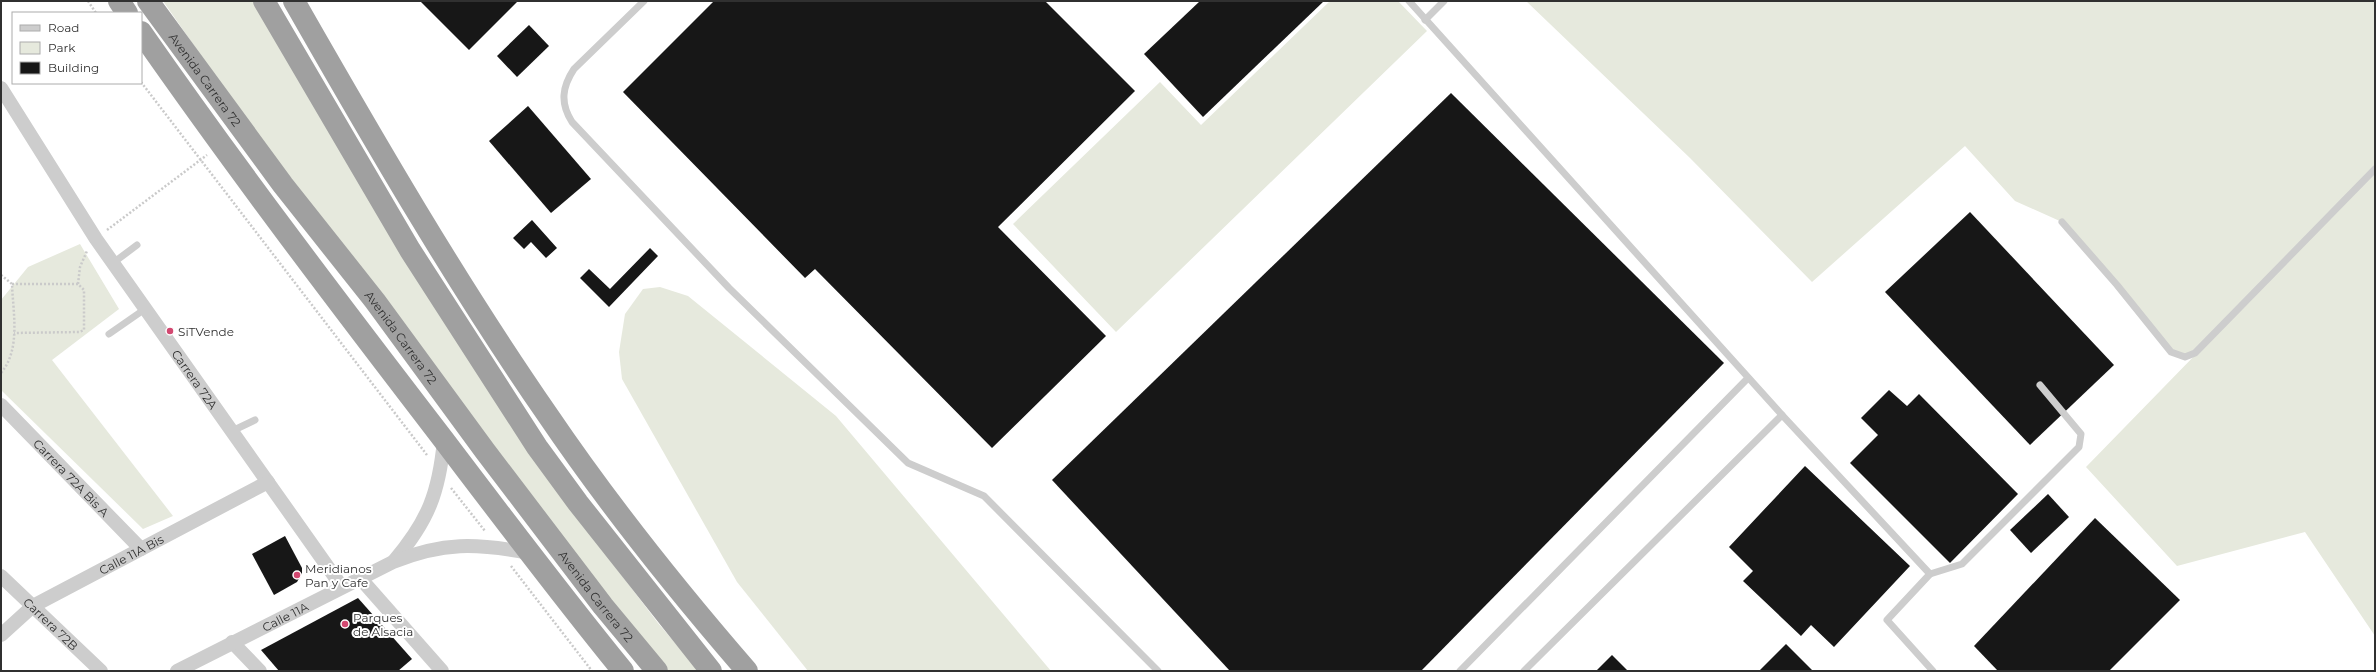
<svg xmlns="http://www.w3.org/2000/svg" width="2376" height="672" font-family="Montserrat,sans-serif">
	<rect width="100%" height="100%" fill="#fff"/>
	<!-- green -->
	<g fill="#e6e9dd">
		<polygon points="163,1 255,1 613,564 658,623 699,671 667,671 642,643 234,103"/>
		<polygon points="1330,1 1398,1 1427,31 1116,332 1013,224 1160,82 1201,125"/>
		<polygon points="1526,1 2375,1 2375,636 2305,532 2177,566 2086,467 2275,273 2195,353 2185,357 2171,352 2062,222 2015,201 1965,146 1812,282 1690,158"/>
		<polygon points="80,244 119,309 52,360 173,516 143,529 1,390 1,300 28,267"/>
		<polygon points="660,287 688,296 836,416 1051,671 808,671 737,582 622,379 619,352 625,314 643,289"/>
	</g>
	<!-- building -->
	<g fill="#171717">
		<polygon points="420,1 518,1 469,50"/>
		<polygon points="714,1 1045,1 1135,91 998,227 1106,336 992,448 815,269 805,278 623,92"/>
		<polygon points="1200,1 1324,1 1203,117 1144,54"/>
		<polygon points="529,25 549,46 517,77 497,56"/>
		<polygon points="1451,93 1724,363 1421,671 1230,671 1052,480"/>
		<polygon points="528,106 591,179 551,213 489,141"/>
		<polygon points="1970,212 2114,365 2030,445 1885,292"/>
		<polygon points="532,220 557,248 546,258 531,242 524,249 513,238"/>
		<polygon points="650,248 658,256 609,307 580,278 589,269 610,289"/>
		<polygon points="1889,390 1907,406 1919,394 2018,494 1950,563 1850,463 1878,435 1861,418"/>
		<polygon points="1805,466 1910,566 1834,647 1811,625 1801,636 1743,581 1753,571 1729,547"/>
		<polygon points="2048,494 2069,517 2031,553 2010,530"/>
		<polygon points="2095,518 2180,600 2109,671 1998,671 1974,646"/>
		<polygon points="285,536 302,568 302,573 297,582 274,595 252,554"/>
		<polygon points="358,598 412,659 398,671 279,671 261,650"/>
		<polygon points="1786,644 1813,671 1759,671"/>
		<polygon points="1612,655 1628,671 1596,671"/>
	</g>
	<g fill="none" stroke-linecap="round" stroke-linejoin="round">
		<!-- path -->
		<g stroke="#cacaca" stroke-width="2.5" stroke-dasharray="2 2" stroke-linecap="butt">
			<polyline points="88,1 96,13"/>
			<polyline points="141,82 427,455"/>
			<polyline points="107,230 207,155"/>
			<path d="M1,275L12,284C13,313 21,349 1,373"/>
			<polyline points="12,284 78,284 84,290 84,330 79,332 14,333"/>
			<polyline points="78,284 80,267 87,251"/>
			<polyline points="451,488 485,531"/>
			<polyline points="511,566 592,671"/>
		</g>
		<!-- service -->
		<g stroke="#cdcdcd" stroke-width="7">
			<path d="M644,1L574,69C562,87 560,103 572,122L729,288L908,463L984,496L1158,671"/>
			<polyline points="1409,1 1782,415 1930,574 1887,620 1933,671"/>
			<polyline points="1425,20 1444,1"/>
			<polyline points="2062,222 2117,285 2171,352 2185,357 2195,353 2375,169"/>
			<polyline points="113,263 137,245"/>
			<polyline points="109,334 145,309"/>
			<polyline points="232,431 255,420"/>
			<polyline points="1930,574 1962,564 2079,447 2081,434 2040,385"/>
			<polyline points="1460,671 1748,378"/>
			<polyline points="1524,671 1782,415"/>
		</g>
		<!-- minor -->
		<g stroke="#cdcdcd" stroke-width="14">
			<path id="s1" d="M1,88L96,239L342,587"/>
			<path id="s2" d="M1,405L141,549"/>
			<path d="M394,561C428,521 439,493 444,440"/>
			<path id="s3" d="M1,576L101,671"/>
			<polyline points="360,578 442,671"/>
			<path id="s4" d="M1,635L33,606L268,482"/>
			<polyline points="232,642 260,671"/>
			<path id="s5" d="M177,671L393,562C443,542 476,543 529,553"/>
		</g>
		<!-- trunk -->
		<g stroke="#a0a0a0" stroke-width="22">
			<polyline points="119,1 127,13"/>
			<path id="s6" d="M148,1L283,185L375,301L485,451L603,606L657,671"/>
			<polyline points="264,1 410,250 537,447 578,503 711,671"/>
			<path d="M294,1C374,141 455,281 547,414C608,504 676,589 747,671"/>
			<path d="M141,32C238,171 340,305 443,439C502,517 561,595 623,671"/>
		</g>
	</g>
	<!-- markers -->
	<g fill="#d24870" stroke="#fff" stroke-width="1.5">
		<circle cx="170" cy="331" r="4"/>
		<circle cx="297" cy="575" r="4"/>
		<circle cx="345" cy="624" r="4"/>
	</g>
	<g text-anchor="middle" dominant-baseline="central" stroke-width="4" stroke-linejoin="round" paint-order="stroke">
		<!-- street labels -->
		<g font-size="12" fill="#303030" stroke="#fff">
			<text stroke="none"><textPath href="#s6" startOffset="97">Avenida Carrera 72</textPath></text>
			<text stroke="none"><textPath href="#s6" startOffset="421">Avenida Carrera 72</textPath></text>
			<text stroke="none"><textPath href="#s1" startOffset="350">Carrera 72A</textPath></text>
			<text stroke="none"><textPath href="#s2" startOffset="101">Carrera 72A Bis A</textPath></text>
			<text stroke="none"><textPath href="#s4" startOffset="154">Calle 11A Bis</textPath></text>
			<text stroke="none"><textPath href="#s6" startOffset="745">Avenida Carrera 72</textPath></text>
			<text stroke="none"><textPath href="#s5" startOffset="121">Calle 11A</textPath></text>
			<text stroke="none"><textPath href="#s3" startOffset="69">Carrera 72B</textPath></text>
		</g>
		<!-- poi labels -->
		<g font-size="12" fill="#303030" stroke="#fff" text-anchor="start">
			<text x="178" y="331">SiTVende</text>
			<text x="305" y="568">Meridianos<tspan x="305" dy="14">Pan y Cafe</tspan></text>
			<text x="353" y="617">Parques<tspan x="353" dy="14">de Alsacia</tspan></text>
		</g>
	</g>
	<!-- border -->
	<rect width="2376" height="672" fill="none" stroke="#303030" stroke-width="4"/>
	<!-- legend -->
	<rect x="12" y="12" width="130" height="72" fill="#ffffff" stroke="#acacac"/>
	<rect x="20" y="25" width="20" height="6" fill="#cdcdcd" stroke="#acacac"/>
	<text x="48" y="32" font-size="12" fill="#303030">Road</text>
	<rect x="20" y="42" width="20" height="12" fill="#e6e9dd" stroke="#acacac"/>
	<text x="48" y="52" font-size="12" fill="#303030">Park</text>
	<rect x="20" y="62" width="20" height="12" fill="#171717" stroke="#acacac"/>
	<text x="48" y="72" font-size="12" fill="#303030">Building</text>
</svg>
